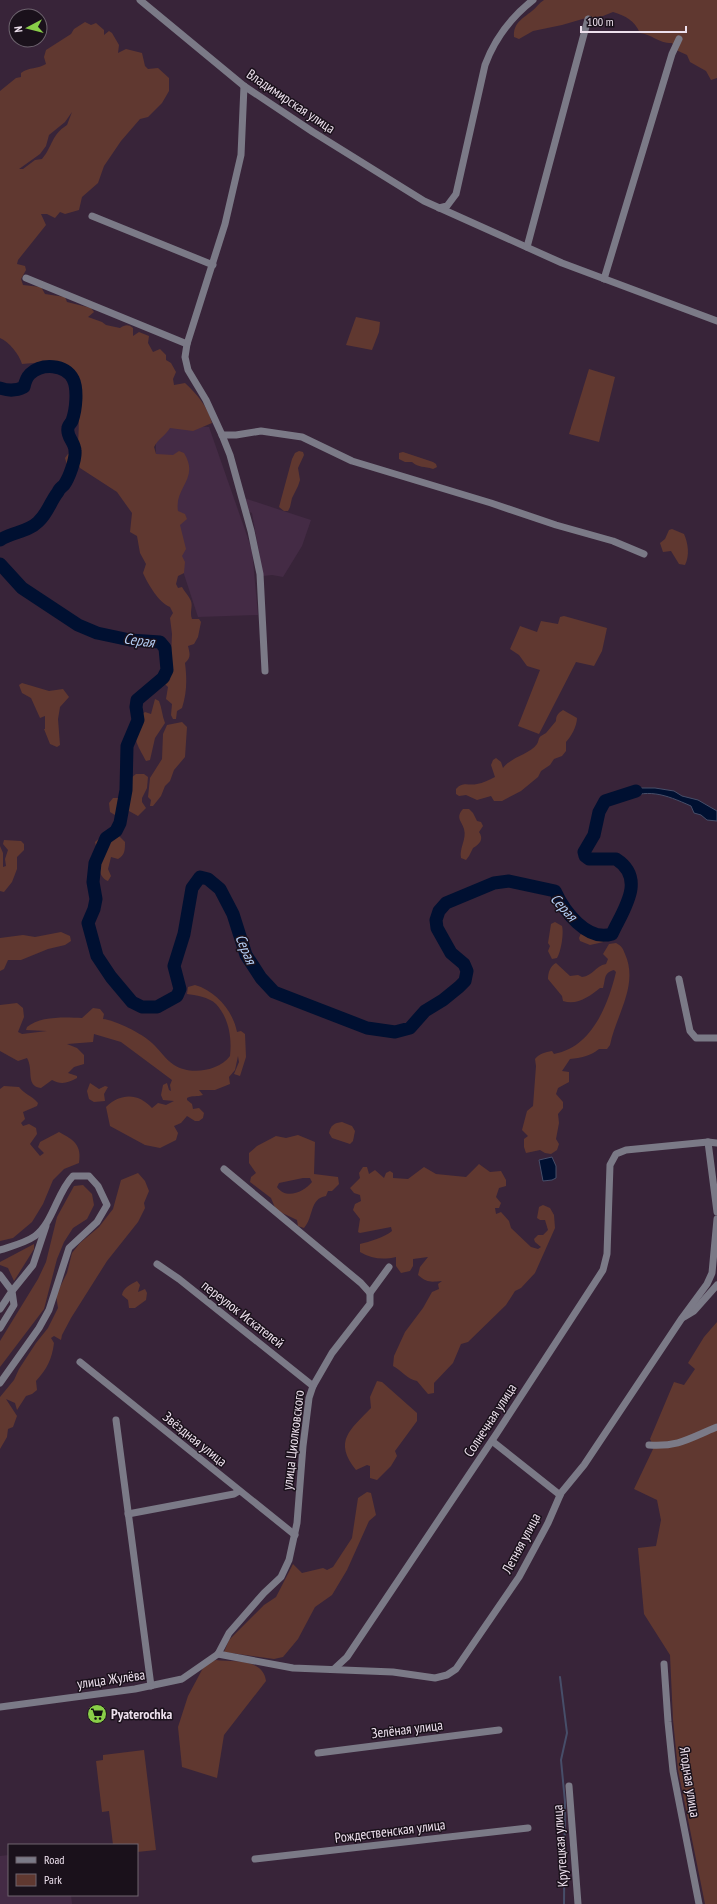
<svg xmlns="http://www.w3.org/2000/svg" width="717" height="1904" font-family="'PT Sans Narrow',sans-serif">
	<rect width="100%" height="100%" fill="#382439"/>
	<!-- built -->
	<g fill="#442b45">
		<polygon points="156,424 209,427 252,550 258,615 198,617 179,559 156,455"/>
		<polygon points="244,498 311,520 302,546 283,577 272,575 263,576 252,513 248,511"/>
		<polygon points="9,1855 9,1895 71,1895 72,1904 0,1904 0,1856"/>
	</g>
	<!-- green -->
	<g fill="#603830" fill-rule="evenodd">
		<path d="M544,0H717V78L711,80L706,71L690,62L687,55L676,50L672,43C657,43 654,35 640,33C634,20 626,16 613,12L603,16L586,18L562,25L533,31L519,39L514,37C513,23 522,19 532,11C536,8 539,3 544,0Z"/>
		<path d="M85,22L91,25L96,23L104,30V35L109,31L112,33L119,45L118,53L126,49L142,53L145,66L148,69L158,68L169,78V91L162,103L148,117L140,119L121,141L104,166L98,183L82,197L79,210L65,214L60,212L55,218L47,214H41L46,225L18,260L17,264L25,266L26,270L21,279L23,285L41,287L45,294L65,297L67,302L91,308L94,312L88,317L102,322L106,325L120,328C125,325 128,324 133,328V336L139,332L149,336L148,343L153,352L160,349L166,355V360L171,363L176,372L173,379L174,385L185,383C197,394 208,407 212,423L193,431L170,428C165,436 158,439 154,447L156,454L173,455L179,451L184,453C200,479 174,487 178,511L185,514L187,519L180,525L186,549L182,556L185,562L184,573L178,576L176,584L178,588L182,587C184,591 188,595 190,599C194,605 189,612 192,619H199L201,622L198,637L194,644L188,646C190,654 191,658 185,663C187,679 187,693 182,708L177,711L176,719H173L171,715L172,704L166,699L168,687L165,684L170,680L172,634L170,618L173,613L170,607C159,603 148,584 143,573L146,564L140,553L137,536L130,532L132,513L117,492L80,468L78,463L72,468L67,465L65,458L68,454L77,450C80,431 78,412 79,393C80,387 76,383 77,377L72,371L64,375L62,373L63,365L56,361L22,364C19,354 9,342 0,338V91L16,78L21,77V73C29,67 38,69 46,64L44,57L46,50L71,34L74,29ZM72,112L67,125C51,135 53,146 42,159L35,160L23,169H19L40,154L46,146L49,135L65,122Z"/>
		<polygon points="356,317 380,322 379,332 372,350 346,345"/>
		<polygon points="589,369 615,377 599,442 569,434"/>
		<polygon points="299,451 303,452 304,455 298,468 300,480 298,486 292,498 290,507 288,511 284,511 279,507 292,459 295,453"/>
		<path d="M403,452L433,462L436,464L437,467L433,469C424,466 419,468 412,462H405L399,459V453Z"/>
		<path d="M672,529L684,534C688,543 690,555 685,565L679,564L671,551L663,552L660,543L665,539L669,530Z"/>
		<polygon points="564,616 607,628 602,651 594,666 576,662 539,734 518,726 540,670 527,666 519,655 510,649 520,626 537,632 541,621 558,624 560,617"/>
		<polygon points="22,683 49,691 63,689 69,697 60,707 58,719 60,745 57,747 50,744 44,729 45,729 45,716 40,718 31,698 22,693 19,685"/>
		<path d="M155,699L159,701C162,708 162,716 165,723L155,738L150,760L146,761C141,750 128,735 142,725L140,716L145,712L151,714Z"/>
		<path d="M563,710L577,718C577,726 571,737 566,742V751L562,756L554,759L550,765L541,771L538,777L521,791L502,801H494L491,796L477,800L466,795L459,796L456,794V789C463,781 468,786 477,784C483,783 489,780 495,777L491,765L493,760L496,758L501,762L503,768C511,757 530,754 537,744C539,741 538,738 541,736L546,733L556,721C556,716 558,713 563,710Z"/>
		<polygon points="182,722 187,727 185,757 174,770 170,781 165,786 161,796 153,806 150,806 151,800 148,797 150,778 162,759 163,734 167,725"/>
		<polygon points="136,774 144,774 148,777 147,788 142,798 142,802 146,808 138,816 129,811 124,814 120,810 115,815 110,812 109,803 113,798 118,798 126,793 128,787 132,787 131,778"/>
		<path d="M463,809H469L473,813L477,821L481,822L483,826L479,832C484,839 480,844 473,848L469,856L466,860L461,858C459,848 467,839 464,829C462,821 455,818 463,809Z"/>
		<path d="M109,834H117L125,842C125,850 125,855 118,859L111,857L108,869L111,876L108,881C98,877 100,866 95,858L97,850L95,842L102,836L105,837Z"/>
		<polygon points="4,840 21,841 24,844 24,850 17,857 17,869 12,882 4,892 0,891 0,846 3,853 3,867 6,866 5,859 8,850 3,844"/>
		<path d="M555,922L562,926C564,933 561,952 557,958L552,959L548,951L550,946L548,943L551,924Z"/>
		<polygon points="594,929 599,929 608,934 608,941 590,945 580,941 579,938 582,931 587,933"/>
		<polygon points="61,932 70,936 71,941 65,945 48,949 21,960 8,960 4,969 0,971 0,938 23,935 35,937"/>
		<path d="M616,943C622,946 623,949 625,954C639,985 616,1015 610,1045L607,1049H599C590,1056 581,1058 570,1059L562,1071L569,1072V1082L558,1088L556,1094L563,1102V1108L558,1114L559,1123L556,1139L559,1144L557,1150L551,1154L545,1153L540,1150L526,1153L524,1147V1139L528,1136L522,1130L527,1111L533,1106L536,1066L535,1059C539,1054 545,1052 552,1051L554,1054C592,1047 608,1005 616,972L614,970C603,973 606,979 603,988H600C590,996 577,1006 563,1001L562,996L548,979C548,973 550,966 556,963L570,976L578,975L582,977C593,976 595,966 606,964L608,959L603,954L609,944Z"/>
		<path d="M195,985C216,991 233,1011 237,1032L241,1031L245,1034L246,1057L240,1076L234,1074L239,1062L238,1056L235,1070L229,1077L230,1084L215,1090H199L203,1095C197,1097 193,1095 187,1098V1100L192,1104L193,1109L199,1108L204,1113L203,1118L199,1121H195L187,1116L181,1123L174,1126L178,1133L176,1140L160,1148L145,1145L110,1126L106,1107C121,1093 138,1093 152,1108L158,1103L166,1105L174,1101L163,1100L161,1095L163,1085L167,1083L169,1090L171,1091L170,1085L172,1080L121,1042L94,1034L93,1042L67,1044L77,1048L84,1055V1064L74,1067L68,1073L77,1076V1078C68,1083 61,1085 52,1080L41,1088C25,1086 34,1070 27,1058L18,1061L0,1051V1005L17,1003L23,1008L24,1017L18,1032L22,1034L47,1031L26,1030L27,1027C40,1016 65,1017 82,1018L93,1008L100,1009L104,1014L103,1019C115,1020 143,1034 152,1043C159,1049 165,1059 174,1065C189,1075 218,1072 230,1056C232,1038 229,1018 216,1004C209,997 195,995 187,994L188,987Z"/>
		<polygon points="90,1083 99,1089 105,1086 108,1087 104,1094 105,1101 94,1102 89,1099 87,1091"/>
		<path d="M4,1086L19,1087C24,1094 31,1095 38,1103L37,1106L23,1112L25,1119L21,1123L23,1126L29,1124L36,1128L37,1134L30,1144L40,1156L44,1153L38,1147L40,1142L59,1132C74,1140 82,1145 79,1163L64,1169L53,1180L43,1204L32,1222L13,1238L0,1241V1089Z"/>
		<path d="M342,1122L352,1126L355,1131L353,1141L350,1144L332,1138L329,1133C331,1125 334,1123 342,1122Z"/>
		<path d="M298,1135L315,1142L314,1174L338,1177L339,1184L332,1191H328L326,1196C309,1199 314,1217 304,1228L298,1226L297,1220L276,1210L271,1198L250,1182L251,1177L256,1173L249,1163V1153L257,1146L276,1136L286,1138ZM303,1178H310L312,1182C304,1192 286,1200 277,1187L279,1183Z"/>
		<path d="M479,1164L490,1172L501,1171L506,1180V1186L499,1188L496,1197L501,1203L499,1208H495L496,1214L501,1212L509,1221L511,1228L531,1247L538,1249L541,1247L535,1242L534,1239L538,1235H543L548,1230L545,1220H540L537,1218L539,1207L543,1205L550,1208L554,1215L555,1228L535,1273L521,1288L515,1291L506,1305L468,1342L461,1344L453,1363L434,1383V1393L428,1394L417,1381C407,1379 401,1370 393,1366L394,1356L405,1332L423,1308L432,1292L439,1289L438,1284L442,1281C431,1282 427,1283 418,1275L420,1267L428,1257L413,1259V1266L410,1271L401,1273L396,1266V1257C383,1260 372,1259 360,1252V1244C369,1242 385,1237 392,1231L391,1227L360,1233L358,1232L360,1219L353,1210L355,1204L361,1201L360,1195L354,1193L350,1188L360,1178L359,1173L363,1167H367L369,1174L375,1170L384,1178L386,1173L390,1171L393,1173V1178L408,1179L424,1167L436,1174L466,1177Z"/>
		<path d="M138,1173L145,1181L149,1191L144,1203L145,1208L138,1222L107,1261L71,1318L62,1335L61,1340L54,1336L51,1338L54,1343C52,1359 47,1369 36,1381L37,1390L32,1394L26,1396L17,1410L15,1403L6,1399L17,1416L13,1427L8,1429L7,1437L0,1449V1397L14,1380L19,1369L36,1343L48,1328L58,1308L56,1295L67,1273L72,1253L80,1243L99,1227L113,1209L121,1180Z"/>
		<polygon points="83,1185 92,1194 94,1205 87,1219 73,1228 64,1242 57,1259 44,1309 0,1367 0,1341 38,1279 46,1262 57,1217 74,1186"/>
		<polygon points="34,1244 34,1249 14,1281 8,1268 0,1265 0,1262"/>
		<path d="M137,1281L140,1285L138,1292L145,1289L147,1293L146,1300L135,1308H129L128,1300L122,1295C123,1288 131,1284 137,1281Z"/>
		<polygon points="717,1322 717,1904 705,1904 678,1770 673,1720 670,1655 644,1614 638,1548 656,1546 661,1520 657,1500 634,1489 654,1447 650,1439 674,1382 684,1385 695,1369 688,1363 704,1337"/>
		<path d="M377,1381L382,1382L417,1413V1421L395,1451L397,1456L391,1466L377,1480L370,1478V1466L367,1465L356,1470C333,1441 350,1430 371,1408L370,1397Z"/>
		<polygon points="367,1492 371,1493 376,1515 369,1521 347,1570 332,1595 315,1607 298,1639 283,1657 274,1659 224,1652 229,1640 264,1605 276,1597 293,1564 302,1573 323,1568 327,1570 333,1567 352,1538 358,1498"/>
		<path d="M216,1660C233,1662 263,1658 266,1681L224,1735L217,1778L182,1767L178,1727L188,1696L203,1668L208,1663Z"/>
		<polygon points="144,1750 156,1850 137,1852 137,1845 113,1845 109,1811 102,1812 96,1761 103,1760 103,1755"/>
	</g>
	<!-- water -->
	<g fill="#001031" stroke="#474e69">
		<path d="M638,788H655L674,791L682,796L698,800L717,811V821L707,820L701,815L694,813L691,806C664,794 648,788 620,800L618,794Z"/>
		<polygon points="552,1157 556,1166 556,1178 552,1180 543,1181 539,1160"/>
	</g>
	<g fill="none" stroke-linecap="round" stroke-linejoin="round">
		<!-- stream -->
		<polyline stroke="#474e69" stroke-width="2" points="560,1677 567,1733 561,1760 565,1802 564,1904"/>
		<!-- river -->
		<g stroke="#001031" stroke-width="13">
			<path d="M0,388C8,391 16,391 24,387C25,382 26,378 30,374C42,363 65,364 73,379C78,389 76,410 72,421C71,423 68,426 68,428C66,437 75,442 75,451C76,459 69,478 64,485C62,487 59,489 58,492C50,502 48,513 38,522C28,532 12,532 0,540"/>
			<path d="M0,564L22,588L78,625L97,633L130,640L160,642L165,648L167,670L163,678L137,700L136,707L138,720L127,746L126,790L120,823L116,831L106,838L95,863L93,882L96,899L94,909L88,923L97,956L111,977L132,1002L142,1007H157L177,996L180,989L174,966L184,934L192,888L200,877L208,879L220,889L233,914L246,955L261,978L274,992L367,1028L395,1032L410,1028L425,1011L443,1000L459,987L465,981L467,971L464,964L451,953L437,928L436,920L439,911L446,903L494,883L509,881L555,891C564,911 587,942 612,934C623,910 647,879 616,859H589L585,856L584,852L594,835L599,812L605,801L636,791"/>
		</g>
		<!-- minor -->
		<g stroke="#7b7a87" stroke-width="7">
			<polyline points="140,0 244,86 313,132 424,201 562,263 717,321"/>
			<polyline points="244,86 241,155 225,224 187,344 185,357 188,370 206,400 222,435 230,455 251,531 260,574 265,671"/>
			<path d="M439,208L447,206L456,194L485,65C495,38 510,18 533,0"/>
			<polyline points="92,216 213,265"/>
			<polyline points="527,247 588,19"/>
			<polyline points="26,278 187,344"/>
			<polyline points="604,279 672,54 679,39"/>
			<polyline points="222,435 236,435 261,431 302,437 352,461 491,503 556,525 613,541 644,554"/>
			<polyline points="679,979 690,1031 696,1038 717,1038"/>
			<polyline points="708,1142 717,1212"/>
			<path d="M0,1250C12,1246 25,1243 35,1236C53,1223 57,1192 73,1176H89L98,1186L107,1205L97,1222L69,1248L49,1310L39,1328L0,1383"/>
			<polyline points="157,1264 179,1279 313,1386"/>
			<polyline points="0,1275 12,1291 0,1309"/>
			<polyline points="370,1293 389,1267"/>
			<polyline points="684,1317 694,1311 717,1285"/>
			<polyline points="0,1328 14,1305 12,1291 33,1265 46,1226"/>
			<polyline points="80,1362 295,1535"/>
			<polyline points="116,1420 151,1686"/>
			<polyline points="492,1441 560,1495"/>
			<path d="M649,1445C679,1447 690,1438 717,1427"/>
			<polyline points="128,1514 234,1494 239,1491"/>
			<polyline points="218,1654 293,1668 393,1672 435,1678 447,1675 456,1669 519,1577 548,1523 561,1493 584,1465 682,1318 707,1284 712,1273 717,1219"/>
			<polyline points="664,1664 668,1722 673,1771 699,1904"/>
			<polyline points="334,1669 347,1657 497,1433 603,1270 607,1254 610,1165 616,1154 626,1150 708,1142 717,1143"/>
			<polyline points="0,1707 135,1689 182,1679 218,1654 229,1633 264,1593 281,1577 289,1560 297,1523 303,1446 309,1398 313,1386 332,1353 370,1304 370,1293 361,1283 224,1169"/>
			<polyline points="318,1753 499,1730"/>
			<polyline points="569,1786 578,1904"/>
			<polyline points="255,1859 528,1828"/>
		</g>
	</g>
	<!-- icons -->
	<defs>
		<g id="supermarket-disc" transform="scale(1)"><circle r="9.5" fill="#89ce48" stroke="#1a111b"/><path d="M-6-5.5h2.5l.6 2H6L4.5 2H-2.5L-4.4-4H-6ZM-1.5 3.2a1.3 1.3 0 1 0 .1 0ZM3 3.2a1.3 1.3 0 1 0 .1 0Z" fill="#111"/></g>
	</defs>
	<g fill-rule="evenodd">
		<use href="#supermarket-disc" x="97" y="1714"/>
	</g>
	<g text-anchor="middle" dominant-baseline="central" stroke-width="3" stroke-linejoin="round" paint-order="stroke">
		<!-- street labels -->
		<g font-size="14" fill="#ede0ed" stroke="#1a111b">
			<text transform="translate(291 101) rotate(34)">Владимирская улица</text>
			<text transform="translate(243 1314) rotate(38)">переулок Искателей</text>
			<text transform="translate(490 1420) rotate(-57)">Солнечная улица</text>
			<text transform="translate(195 1439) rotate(39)">Звёздная улица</text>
			<text transform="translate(293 1440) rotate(-83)">улица Циолковского</text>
			<text transform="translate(521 1543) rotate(-62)">Летняя улица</text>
			<text transform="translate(111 1679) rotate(-8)">улица Жулёва</text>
			<text transform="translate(407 1729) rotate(-7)">Зелёная улица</text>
			<text transform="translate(690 1782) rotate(81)">Ягодная улица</text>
			<text transform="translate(390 1831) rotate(-7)">Рождественская улица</text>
			<text transform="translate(560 1846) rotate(-94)">Крутецкая улица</text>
		</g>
		<!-- poi labels -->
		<g font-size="14" font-weight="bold" fill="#ede0ed" stroke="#1a111b" text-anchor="start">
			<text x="111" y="1714">Pyaterochka</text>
		</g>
		<!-- water labels -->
		<g font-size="15" font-style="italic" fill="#b2ccf3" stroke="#1a111b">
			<text transform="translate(139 640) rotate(8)">Серая</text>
			<text transform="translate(564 907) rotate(48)">Серая</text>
			<text transform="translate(246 949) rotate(67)">Серая</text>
		</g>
	</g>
	<!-- legend -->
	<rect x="8" y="1844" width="130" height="52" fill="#1a111b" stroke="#6e646f"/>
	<rect x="16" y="1857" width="20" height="6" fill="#7b7a87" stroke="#6e646f"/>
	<text x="44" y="1864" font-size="12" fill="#ede0ed">Road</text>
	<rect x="16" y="1874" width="20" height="12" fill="#603830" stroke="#6e646f"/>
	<text x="44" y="1884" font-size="12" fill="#ede0ed">Park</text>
	<!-- north arrow -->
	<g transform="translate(28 28) rotate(263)"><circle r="19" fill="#1a111b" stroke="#6e646f"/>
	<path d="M0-3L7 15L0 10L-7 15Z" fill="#89ce48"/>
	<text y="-6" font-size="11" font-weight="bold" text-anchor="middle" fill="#ede0ed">N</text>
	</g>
	<!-- scale -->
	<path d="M581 26v6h105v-6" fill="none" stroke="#ede0ed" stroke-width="2"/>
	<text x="587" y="26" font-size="12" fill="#ede0ed" stroke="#1a111b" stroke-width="3" paint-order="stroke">100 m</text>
</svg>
